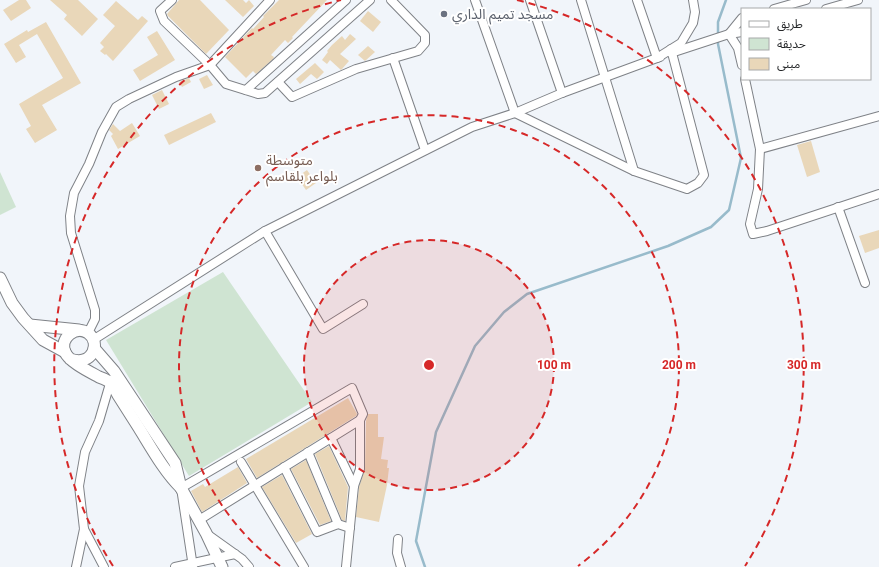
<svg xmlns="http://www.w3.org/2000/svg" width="879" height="567" font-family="Roboto,'Noto Sans Arabic',sans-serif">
	<rect width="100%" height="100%" fill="#f1f5fa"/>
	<!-- green -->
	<g fill="#cfe4d2">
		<polygon points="0,172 16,207 0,215"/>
		<polygon points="223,272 312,402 189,476 106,340"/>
	</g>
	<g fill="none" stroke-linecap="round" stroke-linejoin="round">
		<!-- stream -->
		<polyline stroke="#98bbcb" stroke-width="2.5" points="425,567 416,541 436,432 475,346 504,312 527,294 668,246 711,227 729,210 741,158 718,44 718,22 726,0"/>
	</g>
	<!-- building -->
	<g fill="#e9d7b9">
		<polygon points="19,0 26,0 31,8 11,21 3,10"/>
		<polygon points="50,0 78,0 98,19 82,36 64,19 67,15"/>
		<polygon points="179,0 200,0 229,30 206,54 168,16 167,14"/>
		<polygon points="225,0 243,0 246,3 249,0 254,6 243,17"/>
		<polygon points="279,0 327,0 292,37 293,38 288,43 285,40 271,55 274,57 273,59 256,74 253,71 246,78 225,57 252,28 253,29 264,17 263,16"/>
		<polygon points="116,1 138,20 142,16 148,21 113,61 106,54 105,55 100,51 104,47 100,43 115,26 103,15"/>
		<polygon points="368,11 381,22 373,32 360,21"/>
		<polygon points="46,22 81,83 42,105 57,130 35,143 26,129 31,126 19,104 63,78 37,34 19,45 26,57 16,63 4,44 27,30 28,32"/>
		<polygon points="157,31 175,60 140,81 133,70 158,55 147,37"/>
		<polygon points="350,34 356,39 340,54 349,61 342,69 341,70 330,60 327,64 322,60 328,52 327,51 332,45 342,36 345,40"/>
		<polygon points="368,46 375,52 365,61 358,55"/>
		<polygon points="315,63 324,72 317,79 311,74 300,84 296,79"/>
		<polygon points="207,75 213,85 204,89 199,79"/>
		<polygon points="189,78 191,82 182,87 179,82"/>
		<polygon points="162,90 169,104 159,109 152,95"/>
		<polygon points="211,113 216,122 169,145 164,135"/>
		<polygon points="132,123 140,136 118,149 111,136 113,134 109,130 113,124 120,131"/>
		<polygon points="811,141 820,172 807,177 797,145"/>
		<polygon points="307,170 316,183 306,190 297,177"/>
		<polygon points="879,230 879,248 865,253 859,236"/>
		<polygon points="348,398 356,412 357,414 356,416 257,478 246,459"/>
		<polygon points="368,414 378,414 378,437 384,437 381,459 388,460 387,468 389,468 387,485 379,522 356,517 359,487 365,469 366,421"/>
		<polygon points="329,446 348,487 345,521 342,520 315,454"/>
		<polygon points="306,460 331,521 320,525 291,469"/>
		<polygon points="238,467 247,483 202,512 191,491 203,484 205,487"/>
		<polygon points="282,475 312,534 296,543 262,487"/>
	</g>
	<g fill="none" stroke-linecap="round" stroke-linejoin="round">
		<!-- minor casing -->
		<g stroke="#7f8287" stroke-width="10">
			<g id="minor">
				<polyline points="172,0 160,11 164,21 210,65 226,84 258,94 265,93 370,0"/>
				<polyline points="475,0 515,113 634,171 687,189 698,183 704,175 671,49"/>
				<polyline points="530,0 562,93"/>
				<polyline points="581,0 634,171"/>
				<polyline points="637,0 657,58 660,57"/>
				<polyline points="774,9 806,0"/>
				<polyline points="826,9 858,0"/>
				<polyline points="729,34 738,48 742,65"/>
				<polyline points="729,34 742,18"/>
				<polyline points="671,53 729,34 742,32"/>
				<polyline points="393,58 425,150"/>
				<polyline points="745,79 760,149 758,189 750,224 753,234 767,231 879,194"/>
				<polyline points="278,82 292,97 356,69 418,51 425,43 425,35 391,0"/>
				<polyline points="246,90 346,0"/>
				<polyline points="760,149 879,116"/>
				<polyline points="838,207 865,283"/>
				<polyline points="265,231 323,329 363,304"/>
				<polyline points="88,333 95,319 95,310 71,233 70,216 74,193 89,164 102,132 116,107 129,99 176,77 210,65 270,0"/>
				<polyline points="93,340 265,231 472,127 515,113 562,93 657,58 681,43 693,23 695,12 693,0"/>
				<polyline points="331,438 354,486"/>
				<polyline points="308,452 338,524"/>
				<polyline points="241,462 304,567"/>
				<polyline points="284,467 317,532 338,524 350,528"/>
				<polyline points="199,520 360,420"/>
				<polyline points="84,529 104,567"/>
				<polyline points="207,534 242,559 249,567"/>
				<polyline points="398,539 397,553 401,567"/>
				<polyline points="76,567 84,529 79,486 85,452 99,421 111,380"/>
				<polyline points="175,567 235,554"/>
				<polyline points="193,567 181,488 352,388 363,414 360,420 360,469 354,486 346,567"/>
			</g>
		</g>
		<!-- major casing -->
		<g stroke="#7f8287" stroke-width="13">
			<g id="major">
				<polyline points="0,278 12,303 23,318 43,340 65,352"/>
				<polyline points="30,325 79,330"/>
				<polyline points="94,348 114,371 175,463 181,488 206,533 222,567"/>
				<path d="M70,359C92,367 102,343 88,333C76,325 59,338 65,352C69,362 90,372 99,377C102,378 107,380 110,382C113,385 116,391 118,395C125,406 132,417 139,428C152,449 164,471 181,488"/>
			</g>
		</g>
		<!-- minor -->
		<use href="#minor" stroke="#fff" stroke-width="8"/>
		<!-- major -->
		<use href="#major" stroke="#fff" stroke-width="11"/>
	</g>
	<!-- distance rings -->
	<circle cx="429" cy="365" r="125" fill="#d62828" fill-opacity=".12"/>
	<g fill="none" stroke="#d62828" stroke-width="2" stroke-dasharray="7 5">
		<circle cx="429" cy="365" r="125"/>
		<path d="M280 566A250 250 0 1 1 578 566"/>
		<path d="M113 566A375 375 0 0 1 341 0M517 0A375 375 0 0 1 745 566"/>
	</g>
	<!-- markers -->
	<circle fill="#6b7280" stroke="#fff" stroke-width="1.5" cx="444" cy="14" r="4"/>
	<circle fill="#8d6e63" stroke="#fff" stroke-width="1.5" cx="258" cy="168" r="4"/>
	<g text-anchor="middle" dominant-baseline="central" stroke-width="4" stroke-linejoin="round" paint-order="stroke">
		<!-- worship labels -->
		<g font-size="14" fill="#5b616d" stroke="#fff" text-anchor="start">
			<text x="452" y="14">مسجد تميم الداري</text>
		</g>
		<!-- education labels -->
		<g font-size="14" fill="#785e54" stroke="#fff" text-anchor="start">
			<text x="266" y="160">متوسطة<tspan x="266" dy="16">بلواعر بلقاسم</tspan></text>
		</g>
	</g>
	<circle cx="429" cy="365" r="6" fill="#d62828" stroke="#fff" stroke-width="2"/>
	<g font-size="12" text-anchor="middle" font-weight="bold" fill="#d62828" stroke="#fff" stroke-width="4" stroke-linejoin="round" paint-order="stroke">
		<text x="554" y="369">100 m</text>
		<text x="679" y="369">200 m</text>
		<text x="804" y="369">300 m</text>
	</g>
	<!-- legend -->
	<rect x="741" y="8" width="130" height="72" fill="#ffffff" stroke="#a8a9aa"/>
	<rect x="749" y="21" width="20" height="6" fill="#ffffff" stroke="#a8a9aa"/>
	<text x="777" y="28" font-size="12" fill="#26282a">طريق</text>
	<rect x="749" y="38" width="20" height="12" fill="#cfe4d2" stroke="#a8a9aa"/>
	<text x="777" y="48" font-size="12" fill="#26282a">حديقة</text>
	<rect x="749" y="58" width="20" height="12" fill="#e9d7b9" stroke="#a8a9aa"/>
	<text x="777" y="68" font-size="12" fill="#26282a">مبنى</text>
</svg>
